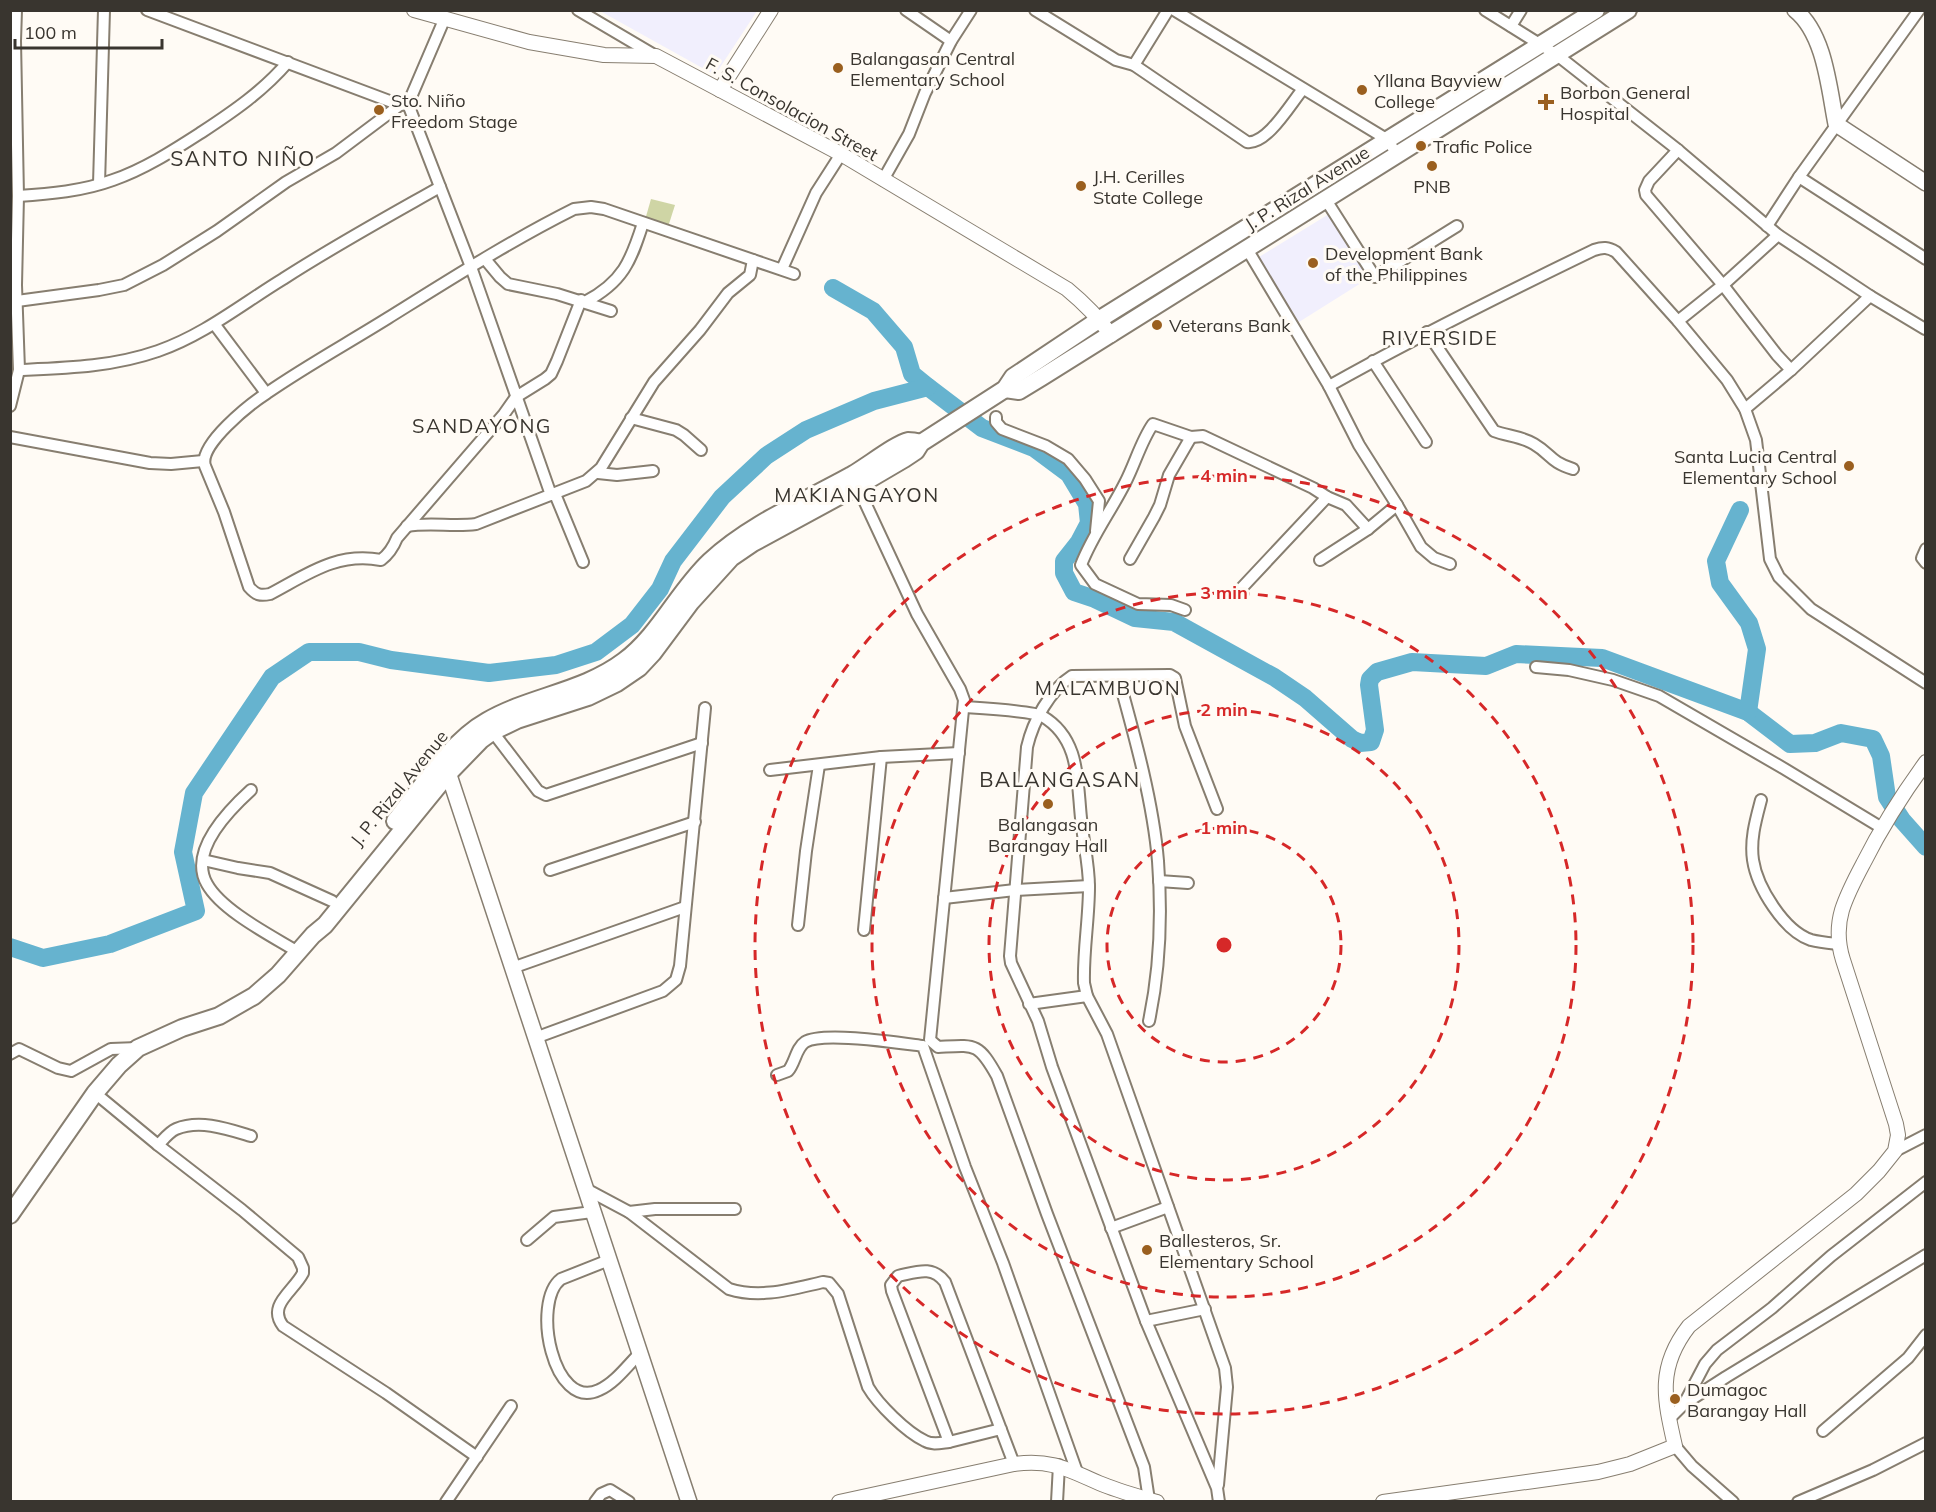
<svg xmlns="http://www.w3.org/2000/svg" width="1936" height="1512" font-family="Mulish,sans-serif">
	<rect width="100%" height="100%" fill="#fffbf5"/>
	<!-- commercial -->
	<g fill="#f1effd">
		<polygon points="600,11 757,10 757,11 715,75"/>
		<polygon points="1329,214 1369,278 1299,322 1259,257"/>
	</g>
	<!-- green -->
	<polygon fill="#cfd5a5" points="651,199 675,205 668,227 645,220"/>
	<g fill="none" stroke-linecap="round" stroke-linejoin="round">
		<!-- river -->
		<g stroke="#66b3cf" stroke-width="18">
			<polyline points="833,288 873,311 904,347 912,374 928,387 982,428 1034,448 1069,474 1087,504 1089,523 1079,542 1064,561 1064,573 1074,592 1095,599 1135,618 1174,622 1274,677 1305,698 1352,739 1360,743 1371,742 1375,730 1369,685 1370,679 1377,672 1412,662 1486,666 1516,654 1602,658 1748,712 1790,744 1815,743 1841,733 1873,739 1881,756 1887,797 1902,820 1926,847"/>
			<polyline points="1740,510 1716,561 1720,583 1749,623 1757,649 1748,712"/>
			<polyline points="10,947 43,958 110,944 196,911 183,852 194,793 272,677 309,652 359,652 391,660 489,673 556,665 596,652 632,625 660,589 673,561 722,497 766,456 806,430 874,401 928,387"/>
		</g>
		<!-- minor casing -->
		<g stroke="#877e70" stroke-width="14">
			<g id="minor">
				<polyline points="147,10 400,105"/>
				<polyline points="578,10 656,56"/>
				<polyline points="906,10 951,41"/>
				<path d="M1035,10L1116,60L1134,65L1247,142C1267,145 1291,103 1303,89"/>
				<polyline points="1174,10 1388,140 1397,155"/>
				<polyline points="1485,10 1557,55 1678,150 1778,235 1870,296 1925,329"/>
				<polyline points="444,20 408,104 471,267 551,495"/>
				<polyline points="1511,26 1521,10"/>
				<polyline points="1134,65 1168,10"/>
				<polyline points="1678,150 1649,181 1645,190 1646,195 1723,285 1777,355 1791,370"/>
				<polyline points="1799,177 1926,259"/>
				<polyline points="883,180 909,134 925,93 951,41 971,10"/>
				<polyline points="99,184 104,10"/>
				<path d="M18,196C50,194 83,191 113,180C145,169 174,150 202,132C234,111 263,91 288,62"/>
				<polyline points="1326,200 1375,277 1457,226"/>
				<polyline points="1767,226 1799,177 1919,10"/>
				<polyline points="1247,249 1329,386 1359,445 1397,505 1421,547 1434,558 1450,564"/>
				<polyline points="485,259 500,277 508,284 557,294 611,311"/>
				<polyline points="782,269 816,193 841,154"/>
				<path d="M581,300L557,361L551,374L545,379L516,397L504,414L397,538C393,548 389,554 381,560C336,552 308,574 270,594C260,596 256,595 249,587L224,512L205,466C198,445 250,404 267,393C306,366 348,343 388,318C449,280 510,241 574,209L591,207L604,209L794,274"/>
				<polyline points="17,301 99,290 124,285 163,265 217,231 286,182 336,153 400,105 408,104"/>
				<path d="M585,302C623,282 631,261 643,223"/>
				<polyline points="1678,321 1723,285 1778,235"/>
				<polyline points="215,325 266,393"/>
				<path d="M1427,332L1494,431C1507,436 1521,436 1534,444C1551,454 1550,462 1573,469"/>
				<polyline points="1373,361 1426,442"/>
				<path d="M19,370C66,368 112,367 158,351C204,335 242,304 283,279C334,246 387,217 440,187"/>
				<path d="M1329,386C1416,337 1505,293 1594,250C1603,247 1608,247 1616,252L1678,321L1727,380L1745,409L1756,440L1770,559L1779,577L1811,609L1926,683"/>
				<polyline points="10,406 19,370 16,285 18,196 15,41 16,10"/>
				<polyline points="1745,409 1791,370 1870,296"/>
				<polyline points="996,417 996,422 1002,429 1046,446 1068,459 1085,479 1099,501 1096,531"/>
				<polyline points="631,418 676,430 684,435 701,450"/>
				<polyline points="10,437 150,463 171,464 203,461"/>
				<polyline points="598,473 617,475 653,471"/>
				<path d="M855,481L917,614L960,689L964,700L930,1040L938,1047C975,1045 978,1042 997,1076L1047,1214L1144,1467L1149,1500"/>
				<polyline points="555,494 583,562"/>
				<path d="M407,526C430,522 453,527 476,524L586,481L601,468L654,382L700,330L728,293L750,275L753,260"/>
				<polyline points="1926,549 1922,558 1926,563"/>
				<polyline points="1130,559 1154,517 1160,505 1169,475 1191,437"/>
				<polyline points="1320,560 1368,529 1397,505"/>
				<polyline points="1237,593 1327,497"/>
				<path d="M1185,610L1171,605L1138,604L1095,584L1081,565C1092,536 1111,511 1125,483C1135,464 1141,441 1153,424L1191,437L1203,436L1313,488L1327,497L1346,505L1368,529"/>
				<polyline points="1536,667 1569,670 1613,680 1659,696 1783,768 1882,828"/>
				<path d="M1118,676C1134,734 1153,801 1158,861C1162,914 1160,969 1149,1021"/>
				<path d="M964,707C979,708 1032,711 1042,716C1080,738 1077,780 1081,818C1083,841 1089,863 1089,887C1089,919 1083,951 1084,983L1087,996L1107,1034L1225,1368L1227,1387L1218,1485"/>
				<polyline points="489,727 538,791 546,795 702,743"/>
				<polyline points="770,770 881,757 959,753"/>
				<path d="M251,790C229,810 188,851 207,884C222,911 272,936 298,952"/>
				<path d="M1761,800C1756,819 1750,839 1753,860C1757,887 1784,931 1811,940C1819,942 1829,943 1838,944"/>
				<path d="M1217,809L1185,726L1175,678L1170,675L1072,676C1050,690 1033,721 1027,747L1010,956L1011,963L1038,1021L1052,1067L1146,1321L1217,1488L1219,1502"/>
				<polyline points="203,860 238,868 270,873 332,901"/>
				<polyline points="550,870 695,822"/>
				<polyline points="1159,881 1188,883"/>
				<polyline points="944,898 1015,890 1089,886"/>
				<polyline points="798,925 806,851 819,765"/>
				<polyline points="864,930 881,757"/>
				<polyline points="512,968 685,907"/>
				<polyline points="1029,1004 1087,996"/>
				<polyline points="535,1038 663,991 676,980 680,966 705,708"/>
				<polyline points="10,1054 19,1049 58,1068 71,1071 111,1049 138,1048"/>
				<path d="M777,1075L788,1071C795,1063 796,1048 805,1042C823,1031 900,1043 923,1046L965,1167L1003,1263L1077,1472"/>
				<path d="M95,1093L158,1145L242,1210L298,1257L303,1268V1273C293,1292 267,1305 283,1326L386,1393L477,1457"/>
				<path d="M158,1145C163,1140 169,1132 176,1129C200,1119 228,1129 251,1136"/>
				<polyline points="1895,1151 1926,1135"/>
				<path d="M584,1188L629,1212L729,1289C761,1299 792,1289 823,1282L829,1283L838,1294L868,1387C878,1404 906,1432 925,1441C932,1445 940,1443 949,1442"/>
				<polyline points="629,1212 655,1209 735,1209"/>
				<polyline points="1111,1228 1168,1207"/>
				<polyline points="527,1240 554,1217 592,1212"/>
				<path d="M609,1260L561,1279C531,1302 553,1412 599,1390C615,1383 628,1365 640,1353"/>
				<polyline points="1146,1321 1205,1309"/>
				<polyline points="1684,1404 1705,1364 1717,1350 1772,1308 1831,1256 1926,1182"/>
				<polyline points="1669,1419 1684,1404 1726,1377 1926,1255"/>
				<path d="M1001,1429L949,1442L892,1291L891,1285L898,1276C917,1272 932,1265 945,1282L1014,1464"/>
				<polyline points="1823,1431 1908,1358 1926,1335"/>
				<polyline points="1675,1446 1692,1466 1733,1502"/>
				<polyline points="446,1502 511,1406"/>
				<polyline points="595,1502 601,1494 610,1490 629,1502"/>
				<polyline points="1057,1502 1059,1465"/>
				<polyline points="1798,1502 1873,1470 1926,1443"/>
			</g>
		</g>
		<!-- tertiary casing -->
		<g stroke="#877e70" stroke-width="16">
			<g id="tertiary">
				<path d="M414,10L529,42L604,55L656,56L841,154L1067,289C1084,303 1098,317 1111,335"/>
				<polyline points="720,90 771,10"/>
				<path d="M839,1502L1014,1464C1050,1459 1067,1469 1099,1483C1118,1491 1137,1496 1157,1502"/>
				<path d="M1383,1502L1598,1472L1630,1464L1675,1446C1664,1398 1657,1367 1689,1326L1856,1194L1879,1171L1895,1151L1898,1135L1896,1124L1843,960C1838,944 1837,927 1842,910C1847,894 1855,879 1863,864C1881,828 1902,795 1926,762"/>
			</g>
		</g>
		<!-- secondary casing -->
		<g stroke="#877e70" stroke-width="18">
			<g id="secondary">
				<path d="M1795,10C1825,34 1829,89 1836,124L1926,183"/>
				<polyline points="445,763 689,1502"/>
			</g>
		</g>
		<!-- primary casing -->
		<g stroke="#877e70" stroke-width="20">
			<g id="primary">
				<polyline points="1005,389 1019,391 1042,377 1628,10"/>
				<path d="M395,821C420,789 451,741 487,721C530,696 583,692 624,661C659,635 678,591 710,561C750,524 803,502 850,476C862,470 897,443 908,441C912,441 917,442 921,443"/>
				<polyline points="10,1215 95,1093 119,1065 138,1048 182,1028 219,1016 254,996 278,975 313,935 325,925 448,774 481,740 492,732 517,720 588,697 617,683 639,668 653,653 691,602 731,558 753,543 858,486 904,459 916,451 921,443 1005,389 1013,377 1100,319 1596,10"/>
			</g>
		</g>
		<!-- minor -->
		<use href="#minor" stroke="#fff" stroke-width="10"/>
		<!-- tertiary -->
		<use href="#tertiary" stroke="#fff" stroke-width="14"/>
		<!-- secondary -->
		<use href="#secondary" stroke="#fff" stroke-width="15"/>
		<!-- primary -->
		<use href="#primary" stroke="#fff" stroke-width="16"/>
	</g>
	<!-- distance rings -->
	<g fill="none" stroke="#d62828" stroke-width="3" stroke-dasharray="10 8">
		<circle cx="1224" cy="945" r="117"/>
		<circle cx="1224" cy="945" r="235"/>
		<circle cx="1224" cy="945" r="352"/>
		<circle cx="1224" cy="945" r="469"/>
	</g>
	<!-- markers -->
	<g fill="#9a5f1f" stroke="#fffbf5" stroke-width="2">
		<circle cx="838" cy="68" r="6"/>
		<circle cx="1362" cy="90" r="6"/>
		<path d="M1543 93h6v6h6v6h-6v6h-6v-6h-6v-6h6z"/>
		<circle cx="379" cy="110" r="6"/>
		<circle cx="1421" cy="146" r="6"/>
		<circle cx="1432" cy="166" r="6"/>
		<circle cx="1081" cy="186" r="6"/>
		<circle cx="1313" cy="263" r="6"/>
		<circle cx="1157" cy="325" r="6"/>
		<circle cx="1849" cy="466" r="6"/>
		<circle cx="1048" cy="804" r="6"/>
		<circle cx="1147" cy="1250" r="6"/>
		<circle cx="1675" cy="1399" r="6"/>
	</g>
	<g text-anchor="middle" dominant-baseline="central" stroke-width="6" stroke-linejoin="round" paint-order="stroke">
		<!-- poi labels -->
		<g font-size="18" fill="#39352f" stroke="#fffbf5" text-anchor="start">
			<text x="850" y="58">Balangasan Central<tspan x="850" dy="21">Elementary School</tspan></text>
			<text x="1374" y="80">Yllana Bayview<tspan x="1374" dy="21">College</tspan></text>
			<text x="1560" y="92">Borbon General<tspan x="1560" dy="21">Hospital</tspan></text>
			<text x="391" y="100">Sto. Niño<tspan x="391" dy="21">Freedom Stage</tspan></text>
			<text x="1433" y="146">Trafic Police</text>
			<text x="1093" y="176">J.H. Cerilles<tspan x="1093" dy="21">State College</tspan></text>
			<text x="1432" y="186" text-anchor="middle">PNB</text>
			<text x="1325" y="253">Development Bank<tspan x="1325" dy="21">of the Philippines</tspan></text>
			<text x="1169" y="325">Veterans Bank</text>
			<text x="1837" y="456" text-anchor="end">Santa Lucia Central<tspan x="1837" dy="21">Elementary School</tspan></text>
			<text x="1048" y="824" text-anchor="middle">Balangasan<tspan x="1048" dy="21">Barangay Hall</tspan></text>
			<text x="1159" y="1240">Ballesteros, Sr.<tspan x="1159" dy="21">Elementary School</tspan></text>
			<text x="1687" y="1389">Dumagoc<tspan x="1687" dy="21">Barangay Hall</tspan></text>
		</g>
		<!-- street labels -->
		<g font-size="18" fill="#39352f" stroke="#fffbf5">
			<text transform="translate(792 109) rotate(29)">F. S. Consolacion Street</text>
			<text transform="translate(1307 188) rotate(-32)">J. P. Rizal Avenue</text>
			<text transform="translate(399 788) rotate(-51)">J. P. Rizal Avenue</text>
		</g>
		<!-- neighbourhood labels -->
		<g font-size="20" letter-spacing="1.5" fill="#39352f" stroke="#fffbf5">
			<text x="1440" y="337">RIVERSIDE</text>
			<text x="482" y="425">SANDAYONG</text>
			<text x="857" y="494">MAKIANGAYON</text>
			<text x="1108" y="687">MALAMBUON</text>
		</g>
		<!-- quarter labels -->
		<g font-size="21" letter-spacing="1.5" fill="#39352f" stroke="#fffbf5">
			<text x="243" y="158">SANTO NIÑO</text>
			<text x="1060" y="779">BALANGASAN</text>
		</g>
	</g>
	<circle cx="1224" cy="945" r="9" fill="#d62828" stroke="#fffbf5" stroke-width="3"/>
	<g font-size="18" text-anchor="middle" font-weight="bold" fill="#d62828" stroke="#fffbf5" stroke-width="6" stroke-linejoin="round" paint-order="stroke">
		<text x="1224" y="482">4 min</text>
		<text x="1224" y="599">3 min</text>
		<text x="1224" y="716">2 min</text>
		<text x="1224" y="834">1 min</text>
	</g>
	<!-- border -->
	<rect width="1936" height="1512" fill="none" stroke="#39352f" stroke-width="24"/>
	<!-- scale -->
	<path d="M15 39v9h147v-9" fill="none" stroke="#39352f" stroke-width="3"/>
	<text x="24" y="39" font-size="18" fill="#39352f" stroke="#fffbf5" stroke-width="4.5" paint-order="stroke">100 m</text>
</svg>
